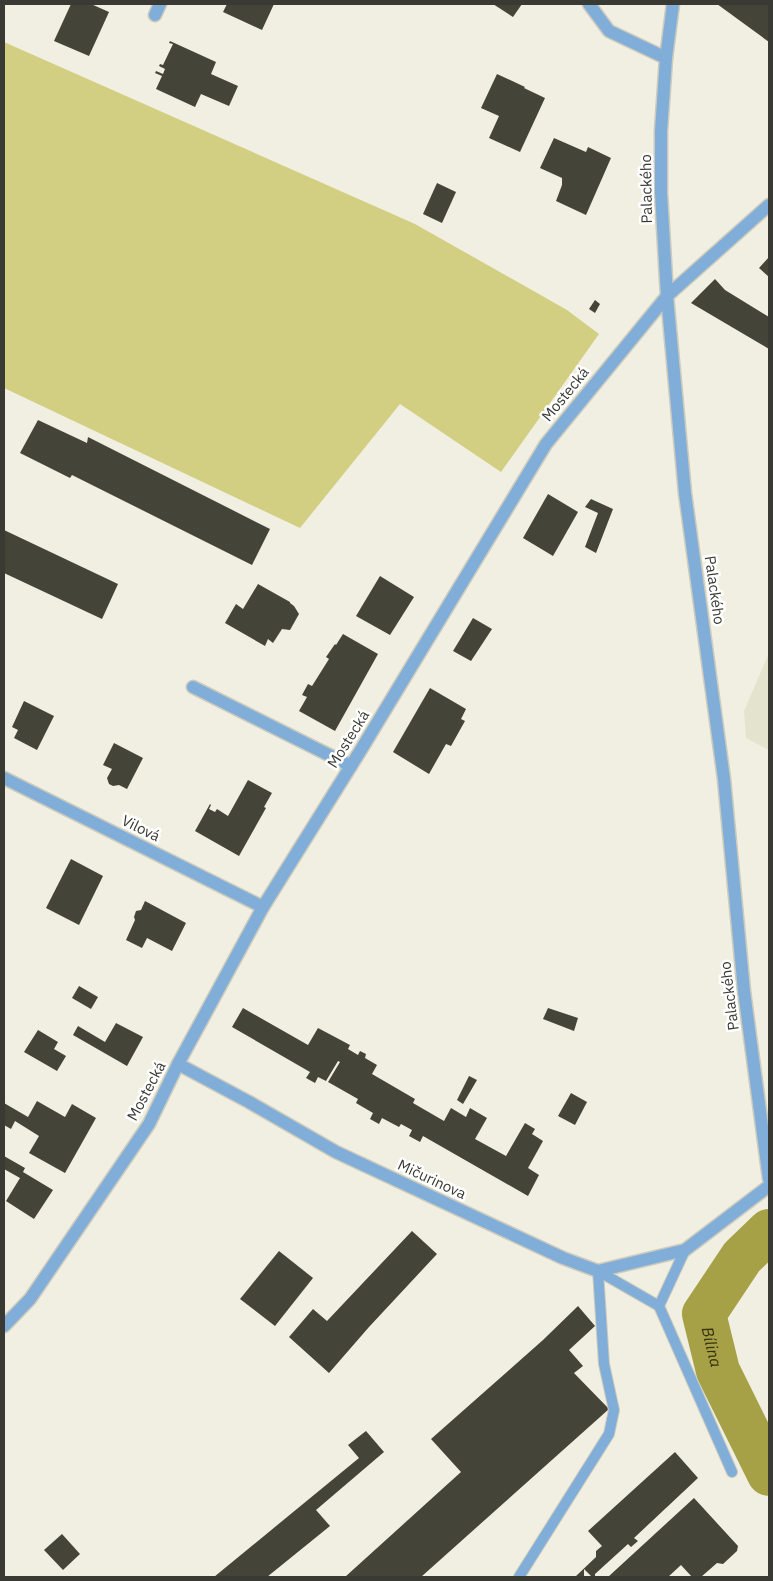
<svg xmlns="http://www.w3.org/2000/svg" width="773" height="1581" font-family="'IBM Plex Sans',sans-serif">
	<rect width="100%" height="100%" fill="#f0efe1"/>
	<!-- built -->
	<polygon fill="#e4e3ce" points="769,653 769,750 746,738 744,711"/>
	<!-- green -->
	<polygon fill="#d3cf82" points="4,42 415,224 567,310 599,334 501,472 400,404 300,528 4,388"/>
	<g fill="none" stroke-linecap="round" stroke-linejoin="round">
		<!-- river -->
		<path stroke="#a6a046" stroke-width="44" id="s1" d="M769,1231L742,1257L704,1314L718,1371L769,1474"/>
	</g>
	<!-- building -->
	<g fill="#454439">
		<polygon points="71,4 91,4 109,12 89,56 54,41"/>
		<polygon points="227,4 274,4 262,30 223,12"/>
		<polygon points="493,4 522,4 513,17"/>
		<polygon points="717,4 769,4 769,42"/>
		<polygon points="170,41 216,62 211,74 238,86 229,106 201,94 195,107 156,89 162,76 155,73 156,71 163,74 165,69 159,66 160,64 163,65 173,44 169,43"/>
		<polygon points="497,74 525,87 524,88 545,98 520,152 489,138 499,116 481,108"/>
		<polygon points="554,138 586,152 588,147 611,158 586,215 556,201 562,185 562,178 540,168"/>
		<polygon points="437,183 456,192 442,223 423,214"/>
		<polygon points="769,257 769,277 759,268"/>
		<polygon points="715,279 725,290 769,317 769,349 691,303"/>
		<polygon points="595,300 600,304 595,313 589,309"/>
		<polygon points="38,420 87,443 88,437 270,529 252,565 72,475 70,478 20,453"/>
		<polygon points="548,494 578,512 553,556 523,538"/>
		<polygon points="591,499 613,509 596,553 585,547 598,513 585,507"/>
		<polygon points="4,530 118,584 102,619 4,573"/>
		<polygon points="380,576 414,597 390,635 356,616"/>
		<polygon points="258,584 290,602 290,603 294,606 299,614 290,630 282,629 273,643 268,639 265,646 225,623 236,604 243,609"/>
		<polygon points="473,618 492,629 471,661 453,651"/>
		<polygon points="343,634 378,654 335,731 299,711 307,697 302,695 308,684 312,686 329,659 326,657 335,644 336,645"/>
		<polygon points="430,688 466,709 461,719 465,721 451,746 446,744 429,774 393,752"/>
		<polygon points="24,701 54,716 37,750 14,738 18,730 12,727"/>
		<polygon points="114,743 143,758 127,789 119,785 113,786 109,784 107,778 112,769 103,765"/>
		<polygon points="248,780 272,793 264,807 266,808 239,856 195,831 210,804 211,805 209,809 215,812 217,809 228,816"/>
		<polygon points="71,859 103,876 79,925 46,908"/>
		<polygon points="145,901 186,923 172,951 147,938 142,948 126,940 135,920 134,917 136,911 141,910"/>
		<polygon points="79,986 98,997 91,1009 72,998"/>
		<polygon points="243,1008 308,1045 318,1028 350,1045 348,1049 358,1055 360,1051 366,1054 365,1058 377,1065 372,1074 415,1099 413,1103 444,1121 451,1108 466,1117 470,1108 487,1118 475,1139 506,1156 525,1123 535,1129 532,1134 543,1141 528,1168 539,1175 528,1196 423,1136 420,1142 409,1136 412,1130 401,1124 399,1127 382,1118 379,1124 370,1119 373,1113 356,1103 358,1099 328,1082 340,1062 338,1061 326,1081 318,1077 315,1083 306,1078 310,1072 232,1027"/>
		<polygon points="548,1008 578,1018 574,1031 543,1019"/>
		<polygon points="116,1023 143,1037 127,1066 73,1035 78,1026 105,1042"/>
		<polygon points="38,1030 58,1042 54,1049 66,1056 57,1071 24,1052"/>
		<polygon points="469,1076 477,1080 463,1104 457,1100"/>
		<polygon points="571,1093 587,1102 575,1125 558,1116"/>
		<polygon points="37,1101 65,1117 72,1104 96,1118 65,1173 29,1153 39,1136 15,1121 11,1129 4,1125 4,1103 28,1117"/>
		<polygon points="4,1156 25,1168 23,1172 53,1190 34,1219 6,1201 20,1178 4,1169"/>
		<polygon points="412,1231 437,1254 369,1327 329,1373 289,1337 313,1309 327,1321"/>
		<polygon points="279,1251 313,1278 275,1326 240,1299"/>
		<polygon points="578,1306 595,1326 569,1350 583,1366 574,1373 609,1409 421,1577 345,1577 461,1472 431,1439 543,1340"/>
		<polygon points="366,1431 384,1452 316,1510 330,1526 267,1577 214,1577 359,1458 348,1445"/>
		<polygon points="675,1452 698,1478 634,1538 638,1541 631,1547 628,1544 595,1574 595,1577 592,1577 584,1569 584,1577 575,1577 596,1557 596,1551 602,1546 588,1531"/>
		<polygon points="694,1498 738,1546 737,1551 723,1564 717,1563 701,1577 692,1577 681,1565 668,1577 608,1577"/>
		<polygon points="62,1534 80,1554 63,1570 44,1550"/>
	</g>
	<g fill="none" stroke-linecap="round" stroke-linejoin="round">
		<!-- service casing -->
		<g stroke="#cccbbe" stroke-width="12">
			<g id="service">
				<polyline points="685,1250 659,1306 732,1472"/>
				<polyline points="598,1271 659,1306"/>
				<polyline points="519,1577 609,1434 614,1410 604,1364 598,1271"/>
			</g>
		</g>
		<!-- minor casing -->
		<g stroke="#cccbbe" stroke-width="15">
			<g id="minor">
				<polyline points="589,4 609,31 666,58"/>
				<polyline points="155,15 160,4"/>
				<polyline points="193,687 351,766"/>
				<polyline points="4,778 263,907"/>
				<polyline points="178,1064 249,1102 336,1152 563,1258 598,1271 685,1250 769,1186"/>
				<polyline points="4,1326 30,1299 149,1124 178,1064 263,907 359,753 546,444 667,296 769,205"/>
			</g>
		</g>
		<!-- tertiary casing -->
		<g stroke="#cccbbe" stroke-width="15">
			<polyline id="tertiary" points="673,4 666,58 661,131 661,193 667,296 685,493 724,779 744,991 769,1179"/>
		</g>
		<!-- service -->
		<use href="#service" stroke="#81aed8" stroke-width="10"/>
		<!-- minor -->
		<use href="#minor" stroke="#81aed8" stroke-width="12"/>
		<!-- tertiary -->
		<use href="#tertiary" stroke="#81aed8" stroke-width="12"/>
	</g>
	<g text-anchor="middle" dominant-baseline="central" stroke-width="5" stroke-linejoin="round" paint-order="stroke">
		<!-- street labels -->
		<g font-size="15" fill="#3a3a34" stroke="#fff">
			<text transform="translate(646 189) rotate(-91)">Palackého</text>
			<text transform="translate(565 394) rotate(-51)">Mostecká</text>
			<text transform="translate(715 590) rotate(82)">Palackého</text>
			<text transform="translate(348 739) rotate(-58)">Mostecká</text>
			<text transform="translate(141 828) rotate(26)">Vilová</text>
			<text transform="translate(729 996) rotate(-97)">Palackého</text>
			<text transform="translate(146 1091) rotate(-62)">Mostecká</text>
			<text transform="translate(432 1179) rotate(25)">Mičurinova</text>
		</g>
		<!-- water labels -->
		<g font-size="16" font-style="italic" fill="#36330c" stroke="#fff">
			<text stroke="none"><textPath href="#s1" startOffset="140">Bílina</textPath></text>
		</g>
	</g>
	<!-- border -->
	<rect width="773" height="1581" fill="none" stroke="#3a3a34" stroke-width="10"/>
</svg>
